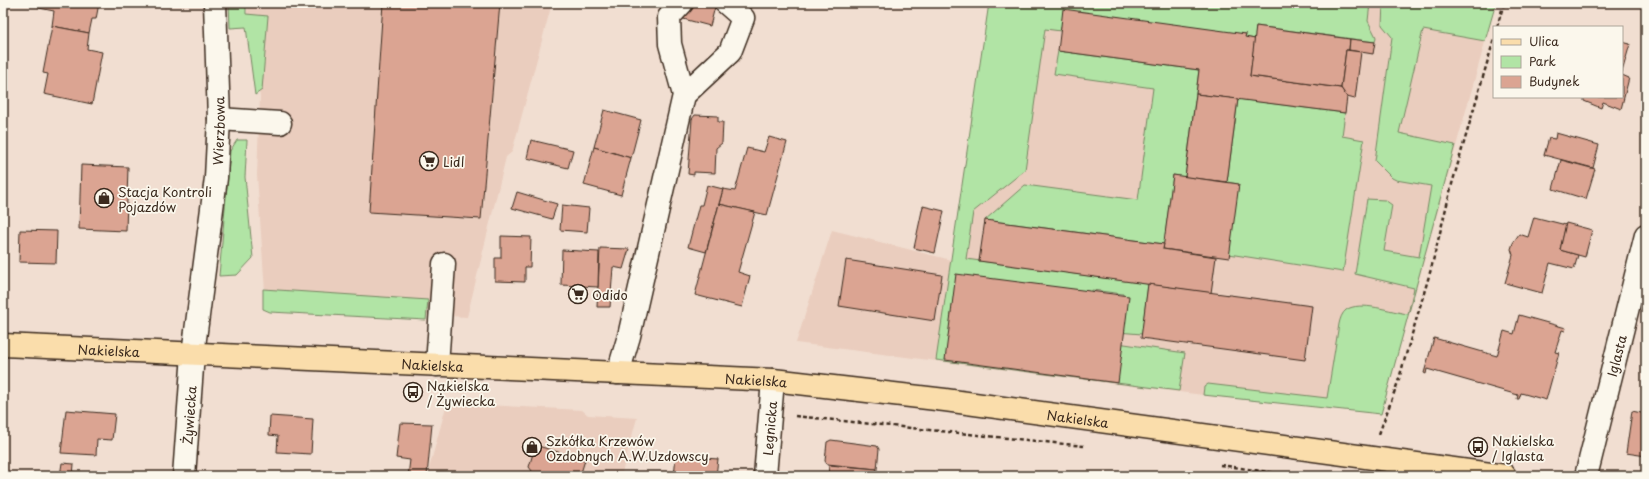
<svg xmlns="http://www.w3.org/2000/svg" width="1649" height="479" font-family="'Playpen Sans',sans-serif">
	<rect width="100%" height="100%" fill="#f1ded1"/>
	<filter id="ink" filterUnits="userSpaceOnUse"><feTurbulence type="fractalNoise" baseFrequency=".025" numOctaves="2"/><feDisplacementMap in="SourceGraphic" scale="8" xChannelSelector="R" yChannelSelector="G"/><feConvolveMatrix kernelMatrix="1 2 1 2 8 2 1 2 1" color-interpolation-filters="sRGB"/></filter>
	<g filter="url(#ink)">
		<!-- built -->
		<g fill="#eacdbe">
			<polygon points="248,3 552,3 512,152 506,157 467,317 266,306 257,175 260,97 247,14"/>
			<polygon points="989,3 1496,3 1381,414 1203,395 796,343 832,230 951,260"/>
			<polygon points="447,403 582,410 588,415 637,418 621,476 427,476"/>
		</g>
		<!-- green -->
		<g fill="#b1e4a5" stroke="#768762">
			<polygon points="229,3 246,3 246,14 268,16 262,90 255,95 246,27 230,28"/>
			<polygon points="989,3 1370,3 1368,21 1376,37 1375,42 1256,26 1255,39 1245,37 1246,34 1061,31 1045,29 1025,170 973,212 966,259 1148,284 1142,334 1117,332 1123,294 1092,290 1090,308 1091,339 1185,353 1179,391 936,360"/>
			<path d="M1383,3H1496L1485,41L1423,30L1399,133L1455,145L1381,414L1203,395L1204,387L1208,384L1327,398L1339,324C1340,319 1342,313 1346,310C1360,300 1392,312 1408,314L1414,288L1355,274L1367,199L1385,200L1392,205L1384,251L1419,257L1431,186L1396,180L1392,178L1375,161L1392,37L1382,25Z"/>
			<polygon points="1058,51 1199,70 1185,177 1173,175 1164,244 985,220 1025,185 1138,200 1153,88 1054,74"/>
			<polygon points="1238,99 1345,113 1342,136 1364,140 1343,272 1229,254 1238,184 1227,182"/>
			<polygon points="237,140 247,140 245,177 253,258 237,275 219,276 230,151"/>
			<polygon points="263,289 428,300 426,320 270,312 263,309"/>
		</g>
		<!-- building -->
		<g fill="#dba492" stroke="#3b2a1e">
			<polygon points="40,3 99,3 96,19 92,19 89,33 52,26 54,11 39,8"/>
			<polygon points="383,3 500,3 481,219 369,212"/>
			<polygon points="680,3 716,3 710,26 676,17"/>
			<polygon points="1063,9 1246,34 1245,37 1255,39 1250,76 1341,88 1347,97 1345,113 1196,94 1199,70 1058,51"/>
			<polygon points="52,26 89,33 87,49 102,52 92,104 44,94 48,74 43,73"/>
			<polygon points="1256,26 1350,39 1349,50 1346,50 1341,88 1250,76"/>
			<polygon points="1350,39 1375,42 1373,54 1349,50"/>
			<polygon points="1622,42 1630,44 1622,72"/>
			<polygon points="1346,50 1361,52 1355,99 1347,97 1341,88"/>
			<polygon points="1622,75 1629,78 1621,109 1603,102 1601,108 1584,101 1584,98 1579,97 1622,97"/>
			<polygon points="1196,94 1238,99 1227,182 1185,177"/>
			<polygon points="604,110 641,120 631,158 594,147"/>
			<polygon points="695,115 718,116 718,122 723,122 722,143 716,148 715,173 694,172 694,175 688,174 692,119"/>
			<polygon points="1556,133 1599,145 1593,168 1544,155 1549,138 1555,139"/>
			<polygon points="769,137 787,142 767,215 719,204 723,189 735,191 747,148 764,152"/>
			<polygon points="531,140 573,150 568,168 527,158"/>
			<polygon points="594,147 631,158 621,195 584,185"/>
			<polygon points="1561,160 1595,169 1586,199 1553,189"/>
			<polygon points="81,165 128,167 126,231 79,229"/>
			<polygon points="1173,175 1239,184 1229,258 1163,249"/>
			<polygon points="707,185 723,189 706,252 688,247 699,205 702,205"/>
			<polygon points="517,192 557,204 552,219 512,208"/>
			<polygon points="719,204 755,212 738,272 750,276 742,307 695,295"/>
			<polygon points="562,205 589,208 587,232 560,230"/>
			<polygon points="923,206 944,211 935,253 914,248"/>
			<polygon points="1534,217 1566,225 1560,250 1578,255 1574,269 1550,263 1542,293 1505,283 1513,255 1511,249 1513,243 1519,234 1528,237"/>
			<polygon points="985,220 1164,244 1163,249 1216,257 1211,293 979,261"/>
			<polygon points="1566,223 1592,230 1585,257 1560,250"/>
			<polygon points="20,230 57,231 56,263 19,262"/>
			<polygon points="501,236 531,237 530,267 525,267 525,282 495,281 495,258 501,258"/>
			<polygon points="600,248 629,249 623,269 613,267 610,307 597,307"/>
			<polygon points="562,250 599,252 598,287 561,285"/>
			<polygon points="846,260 942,275 935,321 839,306"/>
			<polygon points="956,274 1129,296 1118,383 945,360"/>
			<polygon points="1148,284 1312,306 1305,360 1141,338"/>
			<polygon points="1519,315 1566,328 1565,331 1562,330 1555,352 1559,353 1546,400 1521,393 1519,399 1517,399 1518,395 1427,369 1426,374 1424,373 1434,338 1497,356 1504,331 1514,334"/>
			<polygon points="66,410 115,414 112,440 97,439 96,455 61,453"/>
			<polygon points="1632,411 1646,414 1646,456 1626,453"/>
			<polygon points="270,416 313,419 311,454 277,452 278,436 269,435"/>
			<polygon points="400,423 432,424 427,476 408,476 410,460 396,458"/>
			<polygon points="831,440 877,446 879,449 877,469 827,464 825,461 827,442"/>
			<polygon points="538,446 585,460 580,476 530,476 532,471 529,467 534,450"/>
			<polygon points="676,456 718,459 716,476 672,476 674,476"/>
			<polygon points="62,463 74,464 73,476 60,476"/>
			<polygon points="829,465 877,469 876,476 828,476"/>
		</g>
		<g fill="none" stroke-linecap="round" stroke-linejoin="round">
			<!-- minor casing -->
			<g stroke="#3b2a1e" stroke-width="25">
				<g id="minor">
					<polyline points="684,95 730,52 743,18 726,3"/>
					<polyline points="219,119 280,123"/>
					<polyline points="437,365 444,264"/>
					<polyline points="618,373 629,336 684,95 670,44 669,17 682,3"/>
					<path id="s1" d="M184,476L193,354L216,178L219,119L215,3"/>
					<path id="s2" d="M765,476L773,380"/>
					<path id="s3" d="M1586,476L1646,235"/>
				</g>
			</g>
			<!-- major casing -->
			<g stroke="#3b2a1e" stroke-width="25">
				<g id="major">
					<path id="s4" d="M3,345L773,380L945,400L1505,476"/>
				</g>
			</g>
			<!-- path -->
			<g stroke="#3b2a1e" stroke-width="2.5" stroke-dasharray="4 3" stroke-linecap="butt">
				<polyline points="1497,27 1504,3"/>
				<polyline points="795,416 1084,446"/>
				<polyline points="1379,434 1398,382 1431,269 1452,184 1494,39"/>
				<polyline points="1220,465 1295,476"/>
			</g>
			<!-- minor -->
			<use href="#minor" stroke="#fbf7ec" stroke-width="22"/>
			<!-- major -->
			<use href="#major" stroke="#faddab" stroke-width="22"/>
		</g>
	</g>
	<!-- icons -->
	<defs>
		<g id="supermarket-ring" transform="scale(1)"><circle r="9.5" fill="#fbf7ec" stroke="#3b2a1e" stroke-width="1.5"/><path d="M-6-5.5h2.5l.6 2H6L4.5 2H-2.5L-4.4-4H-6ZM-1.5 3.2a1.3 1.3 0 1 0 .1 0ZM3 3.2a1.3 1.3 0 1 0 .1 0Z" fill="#3b2a1e"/></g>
		<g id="shop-ring" transform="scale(1)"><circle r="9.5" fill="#fbf7ec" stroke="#3b2a1e" stroke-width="1.5"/><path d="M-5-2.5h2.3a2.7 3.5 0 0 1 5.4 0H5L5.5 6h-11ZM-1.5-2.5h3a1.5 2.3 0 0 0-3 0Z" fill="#3b2a1e"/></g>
		<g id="bus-ring" transform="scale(1)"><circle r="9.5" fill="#fbf7ec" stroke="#3b2a1e" stroke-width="1.5"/><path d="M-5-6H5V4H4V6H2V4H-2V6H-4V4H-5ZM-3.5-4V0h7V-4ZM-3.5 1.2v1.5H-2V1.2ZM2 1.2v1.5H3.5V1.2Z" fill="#3b2a1e"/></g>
	</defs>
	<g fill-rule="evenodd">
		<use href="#supermarket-ring" x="429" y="161"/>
		<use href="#shop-ring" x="104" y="198"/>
		<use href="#supermarket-ring" x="578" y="294"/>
		<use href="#bus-ring" x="413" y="392"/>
		<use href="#shop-ring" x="532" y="447"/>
		<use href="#bus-ring" x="1478" y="447"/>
	</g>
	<g text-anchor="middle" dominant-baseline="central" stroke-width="3.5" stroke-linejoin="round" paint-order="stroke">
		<!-- street labels -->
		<g font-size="13" fill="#3b2a1e" stroke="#fbf7ec">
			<text stroke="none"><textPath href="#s1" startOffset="347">Wierzbowa</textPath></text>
			<text stroke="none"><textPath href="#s4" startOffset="106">Nakielska</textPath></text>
			<text stroke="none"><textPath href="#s3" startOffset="124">Iglasta</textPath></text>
			<text stroke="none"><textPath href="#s4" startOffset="430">Nakielska</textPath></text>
			<text stroke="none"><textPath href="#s4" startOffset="754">Nakielska</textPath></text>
			<text stroke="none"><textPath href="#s1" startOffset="61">Żywiecka</textPath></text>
			<text stroke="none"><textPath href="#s4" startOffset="1078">Nakielska</textPath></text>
			<text stroke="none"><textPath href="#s2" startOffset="48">Legnicka</textPath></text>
		</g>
		<!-- poi labels -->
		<g font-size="13" fill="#3b2a1e" stroke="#fbf7ec" text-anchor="start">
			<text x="443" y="161">Lidl</text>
			<text x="118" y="191">Stacja Kontroli<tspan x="118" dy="15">Pojazdów</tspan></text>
			<text x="592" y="294">Odido</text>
			<text x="427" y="385">Nakielska<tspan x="427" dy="15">/ Żywiecka</tspan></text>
			<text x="546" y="440">Szkółka Krzewów<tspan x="546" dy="15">Ozdobnych A.W.Uzdowscy</tspan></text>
			<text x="1492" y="440">Nakielska<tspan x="1492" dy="15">/ Iglasta</tspan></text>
		</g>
	</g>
	<!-- margin -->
	<rect width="1649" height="479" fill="none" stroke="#fbf7ec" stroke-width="16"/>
	<rect x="8" y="8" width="1633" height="463" fill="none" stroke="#3b2a1e" stroke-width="1.5" filter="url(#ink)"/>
	<!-- legend -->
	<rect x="1493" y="26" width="130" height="72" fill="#fbf7ec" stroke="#aea59a"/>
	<rect x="1501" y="39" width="20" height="6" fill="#faddab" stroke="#aea59a"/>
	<text x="1529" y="46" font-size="12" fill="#3b2a1e">Ulica</text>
	<rect x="1501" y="56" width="20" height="12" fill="#b1e4a5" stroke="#aea59a"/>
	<text x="1529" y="66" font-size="12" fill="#3b2a1e">Park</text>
	<rect x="1501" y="76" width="20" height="12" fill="#dba492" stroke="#aea59a"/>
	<text x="1529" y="86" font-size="12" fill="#3b2a1e">Budynek</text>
</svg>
